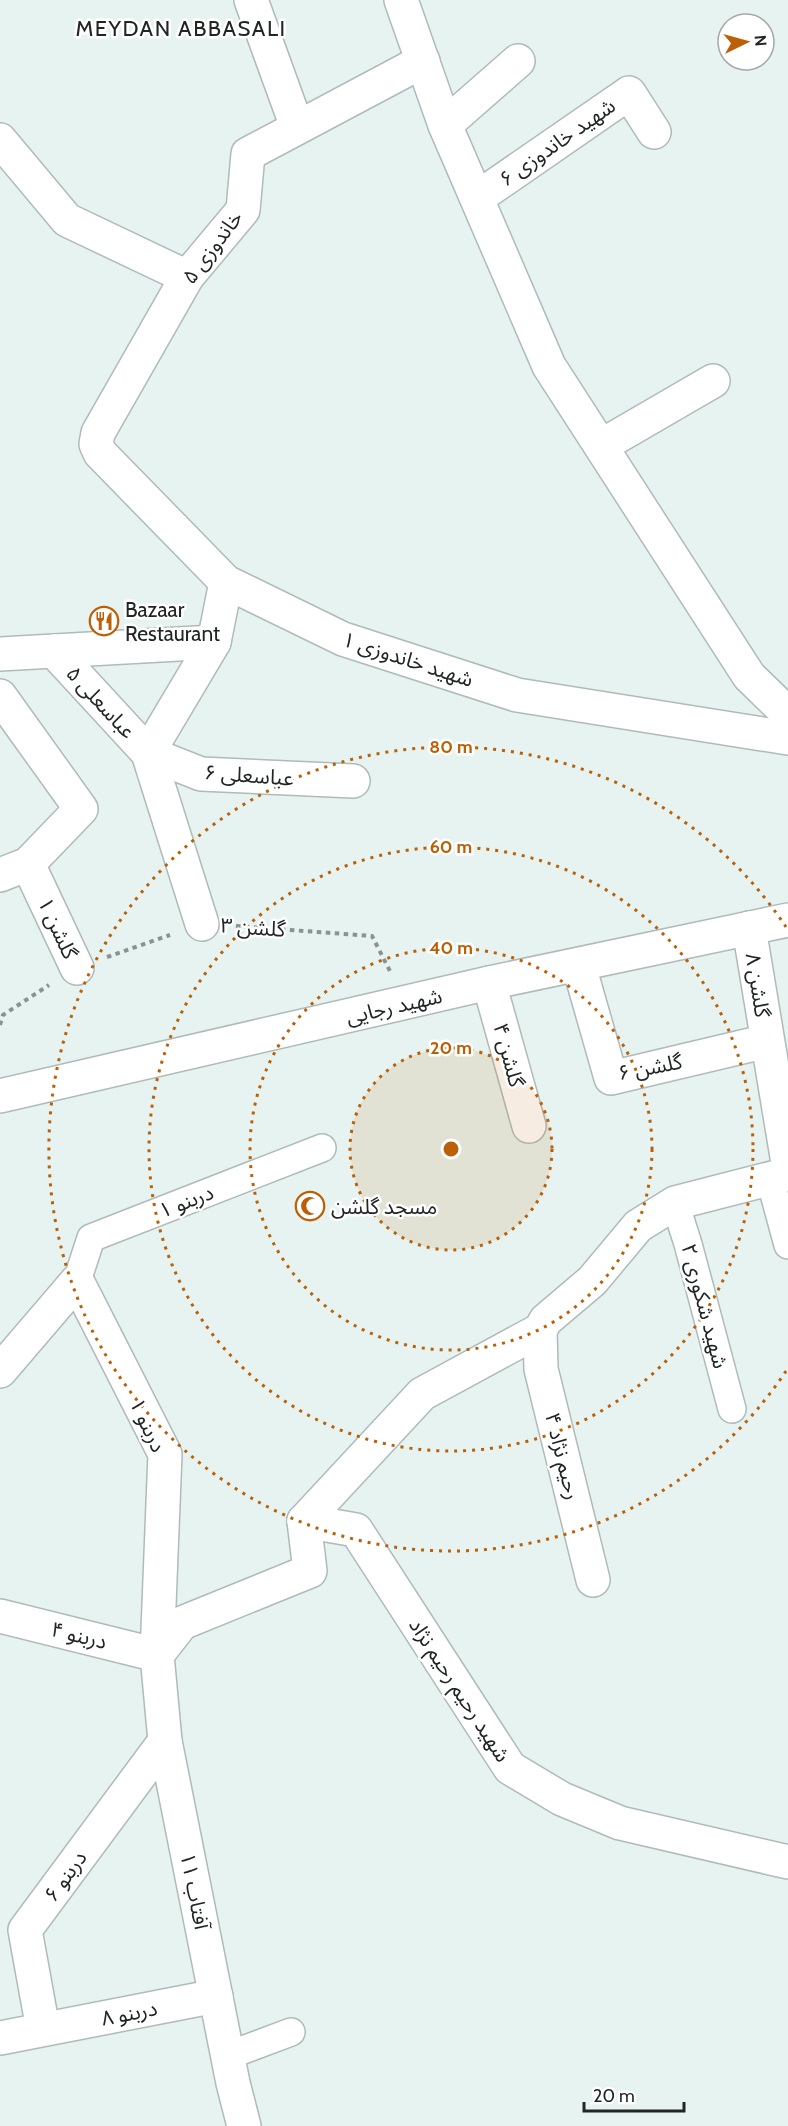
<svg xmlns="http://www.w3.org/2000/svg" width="788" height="2126" font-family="Cabin,'Noto Sans Arabic',sans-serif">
	<rect width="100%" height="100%" fill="#e6f3f1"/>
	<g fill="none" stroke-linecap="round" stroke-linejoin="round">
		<!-- pedestrian casing -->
		<g stroke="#afbbba" stroke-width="30">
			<g id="pedestrian">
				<polyline points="770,1179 788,1245"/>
				<polyline points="675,1203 688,1244 732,1409"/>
				<polyline points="77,1281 91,1238 322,1148"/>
				<polyline points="227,2056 291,2032"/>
			</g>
		</g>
		<!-- minor casing -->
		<g stroke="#afbbba" stroke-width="36">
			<g id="minor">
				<polyline points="251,0 297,127"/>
				<polyline points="401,0 445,125 549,366 749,676 788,714"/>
				<polyline points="423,61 248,154 243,210 187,277 98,433 96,444 100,453 226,582 343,639 517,695 788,738"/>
				<polyline points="445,125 518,61"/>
				<polyline points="0,140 67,220 187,277"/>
				<polyline points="477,198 629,93 654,132"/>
				<polyline points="601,446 713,381"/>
				<polyline points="54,651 148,753 202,924"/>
				<polyline points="0,654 214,642"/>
				<polyline points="0,696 81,809 28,864 0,875"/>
				<polyline points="148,753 201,774 353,781"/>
				<polyline points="148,753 214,642 226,582"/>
				<polyline points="28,864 77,968"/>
				<polyline points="749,928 788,1163"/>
				<polyline points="579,966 611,1078 767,1041"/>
				<polyline points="489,983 529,1126"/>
				<polyline points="540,1330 541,1369 593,1580"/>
				<polyline points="0,1371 77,1281 165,1454 157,1655 165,1741 233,2083 244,2126"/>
				<polyline points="304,1521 356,1530 510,1768 562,1799 620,1823 788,1862"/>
				<polyline points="304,1521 422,1394 540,1330 546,1320 592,1281 638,1226 675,1203 788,1174"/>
				<polyline points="0,1616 157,1655"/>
				<polyline points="157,1655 182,1623 310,1571 304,1521"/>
				<polyline points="43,2029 25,1930 165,1741"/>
				<polyline points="0,2038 216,1996"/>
			</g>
		</g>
		<!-- secondary casing -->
		<g stroke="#afbbba" stroke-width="36">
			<polyline id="secondary" points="0,1096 489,983 788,920"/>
		</g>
		<!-- path -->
		<g stroke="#8a9391" stroke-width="4" stroke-dasharray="4.5 4.5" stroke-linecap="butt">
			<polyline points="236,926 372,936 390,971"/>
			<polyline points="107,957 170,935"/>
			<polyline points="0,1025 3,1015 49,985"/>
		</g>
		<!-- pedestrian -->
		<use href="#pedestrian" stroke="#fff" stroke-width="27"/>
		<!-- minor -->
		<use href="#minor" stroke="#fff" stroke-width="33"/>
		<!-- secondary -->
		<use href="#secondary" stroke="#fff" stroke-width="33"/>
	</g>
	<!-- distance rings -->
	<circle cx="451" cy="1149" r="101" fill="#bb6006" fill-opacity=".12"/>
	<g fill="none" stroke="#bb6006" stroke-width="3" stroke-dasharray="3 6">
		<circle cx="451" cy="1149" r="101"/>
		<circle cx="451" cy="1149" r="201"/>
		<circle cx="451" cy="1149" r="302"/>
		<path d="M786 1371A402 402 0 1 1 786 927"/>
	</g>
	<!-- icons -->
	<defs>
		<g id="restaurant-ring" transform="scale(1.5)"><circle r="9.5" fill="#fff" stroke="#bb6006" stroke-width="1.5"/><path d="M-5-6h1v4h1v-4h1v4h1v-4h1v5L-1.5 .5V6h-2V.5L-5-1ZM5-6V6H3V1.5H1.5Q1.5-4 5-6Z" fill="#bb6006"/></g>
		<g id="mosque-ring" transform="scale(1.5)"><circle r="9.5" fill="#fff" stroke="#bb6006" stroke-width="1.5"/><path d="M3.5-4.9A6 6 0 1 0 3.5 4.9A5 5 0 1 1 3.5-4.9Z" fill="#bb6006"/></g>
	</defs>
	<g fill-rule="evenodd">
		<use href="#restaurant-ring" x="104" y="621"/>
		<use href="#mosque-ring" x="310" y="1206"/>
	</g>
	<g text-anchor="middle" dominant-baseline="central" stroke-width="5" stroke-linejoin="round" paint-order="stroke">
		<!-- street labels -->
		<g font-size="21" fill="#212625" stroke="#fff">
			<text transform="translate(557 142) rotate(-35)">۶ شهید خاندوزی</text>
			<text transform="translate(212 247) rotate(-53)">خاندوزی ۵</text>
			<text transform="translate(408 659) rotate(18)">۱ شهید خاندوزی</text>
			<text transform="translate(101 702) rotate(47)">۵ عباسعلی</text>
			<text transform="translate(249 775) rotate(4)">۶ عباسعلی</text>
			<text transform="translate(253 927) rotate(4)">۳ گلشن</text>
			<text transform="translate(58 928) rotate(65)">۱ گلشن</text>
			<text transform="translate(758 985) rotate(81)">۸ گلشن</text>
			<text transform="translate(394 1006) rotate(-13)">شهید رجایی</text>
			<text transform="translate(509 1055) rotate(75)">۴ گلشن</text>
			<text transform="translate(650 1067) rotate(-11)">۶ گلشن</text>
			<text transform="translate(186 1201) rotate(-21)">۱ دربنو</text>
			<text transform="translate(705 1306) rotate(75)">۲ شهید شکوری</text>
			<text transform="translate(148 1425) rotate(65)">دربنو ۱</text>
			<text transform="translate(563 1456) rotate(76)">رحیم نژاد ۴</text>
			<text transform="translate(79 1635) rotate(14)">۴ دربنو</text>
			<text transform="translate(460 1690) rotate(57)">شهید رحیم رحیم نژاد</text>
			<text transform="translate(65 1876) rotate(-54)">۶ دربنو</text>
			<text transform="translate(195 1891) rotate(79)">آفتاب ۱۱</text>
			<text transform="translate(129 2013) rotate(-11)">۸ دربنو</text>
		</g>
		<!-- poi labels -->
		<g font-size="21" fill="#212625" stroke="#fff" text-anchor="start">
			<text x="125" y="609">Bazaar<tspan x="125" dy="24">Restaurant</tspan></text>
			<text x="331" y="1206">مسجد گلشن</text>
		</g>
		<!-- neighbourhood labels -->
		<g font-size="22" letter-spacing="1.5" fill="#212625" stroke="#fff">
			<text x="181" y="28">MEYDAN ABBASALI</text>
		</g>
	</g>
	<circle cx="451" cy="1149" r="9" fill="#bb6006" stroke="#fff" stroke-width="3"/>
	<g font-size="18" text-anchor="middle" font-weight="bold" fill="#bb6006" stroke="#fff" stroke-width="5" stroke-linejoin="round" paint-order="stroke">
		<text x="451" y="753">80 m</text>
		<text x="451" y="853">60 m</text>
		<text x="451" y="954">40 m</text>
		<text x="451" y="1054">20 m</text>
	</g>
	<!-- north arrow -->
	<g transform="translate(746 42) rotate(85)"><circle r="28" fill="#ffffff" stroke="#a6a8a8" stroke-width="1.5"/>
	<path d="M0-4.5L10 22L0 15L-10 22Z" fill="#bb6006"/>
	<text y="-9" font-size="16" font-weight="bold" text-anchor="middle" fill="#212625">N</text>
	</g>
	<!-- scale -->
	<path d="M584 2102v9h100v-9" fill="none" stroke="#212625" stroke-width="3"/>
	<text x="593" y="2102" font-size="18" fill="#212625" stroke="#ffffff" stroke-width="4.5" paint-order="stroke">20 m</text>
</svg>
